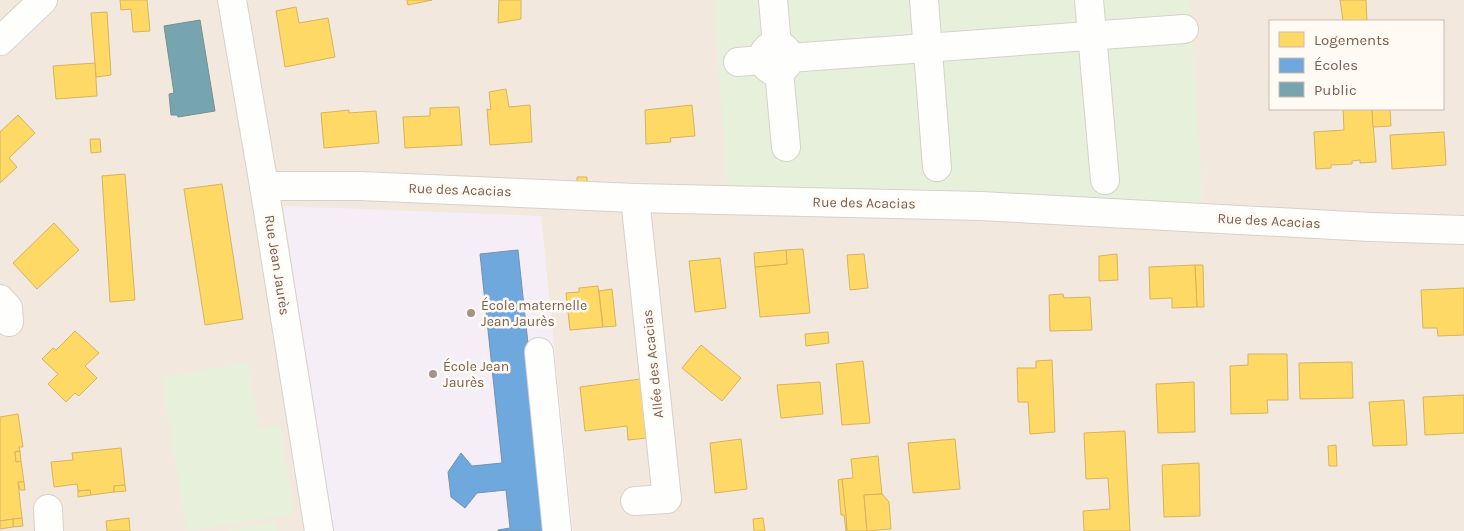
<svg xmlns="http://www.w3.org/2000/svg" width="1464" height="531" font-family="Karla,sans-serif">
	<rect width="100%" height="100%" fill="#f9f5f0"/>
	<!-- residential -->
	<path fill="#f2e8de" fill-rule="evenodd" d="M0,0H1464V531H0ZM1270,21H1443V109H1270Z"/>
	<!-- education -->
	<polygon fill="#f6eef6" points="283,206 541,216 573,531 333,531"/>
	<!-- green -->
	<g fill="#e7f0db">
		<polygon points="714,0 1190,0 1203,206 727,185"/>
		<polygon points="248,363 259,429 280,425 294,514 187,531 161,377"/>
		<polygon points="275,522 279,531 224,531"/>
	</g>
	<!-- homes -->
	<g fill="#ffd966" stroke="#d7b45e">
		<polygon points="120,0 147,0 150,31 133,32 131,9 121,10"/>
		<polygon points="407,0 432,0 408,5"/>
		<polygon points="499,0 521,0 521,19 498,23"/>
		<polygon points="1340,0 1366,0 1367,21 1343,21"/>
		<polygon points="296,7 299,23 328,18 335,57 285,67 276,11"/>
		<polygon points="107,12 111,75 96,77 91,13"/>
		<polygon points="95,63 97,96 56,99 53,66"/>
		<polygon points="506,89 509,107 530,105 532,142 490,145 487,109 491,110 489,92"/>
		<polygon points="692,105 695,136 670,138 671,142 646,144 645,110"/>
		<polygon points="459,107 462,145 405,148 403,117 430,116 430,108"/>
		<polygon points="1343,109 1372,109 1376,162 1360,163 1360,160 1352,161 1352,164 1331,165 1331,168 1316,169 1314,132 1344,130"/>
		<polygon points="1372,109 1390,109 1391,126 1373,127"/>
		<polygon points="349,110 349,113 376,111 379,143 324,148 321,113"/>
		<polygon points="18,115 35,133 9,158 17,167 0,183 0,132"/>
		<polygon points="1444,132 1446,165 1392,169 1390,135"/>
		<polygon points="90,139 100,139 101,152 91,153"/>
		<polygon points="125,174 135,300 110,302 102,176"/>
		<polygon points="577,177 587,177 587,184 577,183"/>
		<polygon points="222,184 243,319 205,325 184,189"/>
		<polygon points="54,223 79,250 37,289 13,263"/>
		<polygon points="803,249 810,313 760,317 755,267 787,264 786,250"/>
		<polygon points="786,250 787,264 755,267 754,253"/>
		<polygon points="864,254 868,288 850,290 847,255"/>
		<polygon points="1117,254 1118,280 1099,281 1099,256"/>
		<polygon points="720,258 726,308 695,312 689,261"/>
		<polygon points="1195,265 1203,265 1204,307 1197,307"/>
		<polygon points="1195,265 1197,307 1172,308 1172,298 1150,299 1149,267"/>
		<polygon points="598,286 603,327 570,330 566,293 579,292 579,288"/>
		<polygon points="1464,288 1464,335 1438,336 1437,328 1423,328 1421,290"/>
		<polygon points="612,289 616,326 603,327 599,291"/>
		<polygon points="1063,294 1064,298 1090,297 1092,330 1050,331 1049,295"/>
		<polygon points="75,331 99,353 85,366 97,378 79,396 75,393 66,402 48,384 58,374 42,359 53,348 56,350"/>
		<polygon points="828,332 829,343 806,346 805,334"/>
		<polygon points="701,345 741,378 722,401 682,368"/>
		<polygon points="1248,354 1287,354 1288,400 1267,400 1268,413 1231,414 1230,366 1248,365"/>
		<polygon points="1052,360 1055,432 1030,434 1028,402 1018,402 1017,368 1036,368 1036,361"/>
		<polygon points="863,361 870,423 842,425 836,364"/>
		<polygon points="1352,362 1353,398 1300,399 1299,363"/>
		<polygon points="640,379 647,438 628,440 627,426 585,431 580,387"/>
		<polygon points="820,382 823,414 781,418 777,385"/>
		<polygon points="1194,382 1195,432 1158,433 1156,384"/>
		<polygon points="1464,395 1464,433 1425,435 1423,397"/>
		<polygon points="1404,400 1407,445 1373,446 1369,402"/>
		<polygon points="18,414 23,447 19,447 20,451 15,452 16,462 21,461 24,482 18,482 22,518 0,521 0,417"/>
		<polygon points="1125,431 1130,531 1084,531 1083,511 1110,509 1108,478 1086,479 1084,433"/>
		<polygon points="741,439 747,489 715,493 710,443"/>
		<polygon points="955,439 960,489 913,493 908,443"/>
		<polygon points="1336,445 1337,466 1329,466 1328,446"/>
		<polygon points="121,448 125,485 114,486 114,492 91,495 90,490 78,491 77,484 54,487 51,462 73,460 72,453"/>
		<polygon points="20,451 21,461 16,462 15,452"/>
		<polygon points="878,456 882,494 864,495 867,531 847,531 842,479 853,478 851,459"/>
		<polygon points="1199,463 1200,516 1164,517 1162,465"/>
		<polygon points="842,479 846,515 847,531 846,531 844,515 841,515 838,480"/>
		<polygon points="18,482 24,482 25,490 20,490"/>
		<polygon points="125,485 126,491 114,492 114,486"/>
		<polygon points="90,490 91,495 78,497 78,491"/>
		<polygon points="882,494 889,502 891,529 867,531 864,495"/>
		<polygon points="22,518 23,526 13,527 13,519"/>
		<polygon points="129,518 130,531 107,531 106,521"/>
		<polygon points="763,518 765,531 754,531 753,519"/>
		<polygon points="13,519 13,527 0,529 0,521"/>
	</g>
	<!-- schools -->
	<polygon fill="#6fa8dc" stroke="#7291b1" points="518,250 548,531 498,531 498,530 510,528 506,490 477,493 465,508 451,497 448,472 461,453 472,466 502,463 480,254"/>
	<!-- public -->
	<polygon fill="#76a5af" stroke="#778f92" points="200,20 215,111 178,117 177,115 171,115 169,94 174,93 164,26"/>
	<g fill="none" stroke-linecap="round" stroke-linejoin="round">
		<!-- minor casing -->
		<g stroke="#d7d1cb" stroke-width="30">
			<g id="minor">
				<polyline points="232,0 264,186 319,531"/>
				<polyline points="773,0 777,45"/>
				<polyline points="924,0 937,167"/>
				<polyline points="1089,0 1105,180"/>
				<polyline points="0,41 43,0"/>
				<circle cx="776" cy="58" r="13"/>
				<polyline points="789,58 1184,29"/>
				<polyline points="738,62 762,60"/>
				<polyline points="779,71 786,147"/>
				<polyline points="264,186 360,186 635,198 981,206 1370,227 1464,230"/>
				<polyline points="635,198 667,499 635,501"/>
				<polyline points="0,299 8,308 9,322"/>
				<polyline points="539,352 557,531"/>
				<polyline points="48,509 49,531"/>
			</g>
		</g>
		<!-- minor -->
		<use href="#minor" stroke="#fefefd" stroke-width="28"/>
	</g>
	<!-- markers -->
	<g fill="#a69286" stroke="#fffaf3" stroke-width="2">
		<circle cx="471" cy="313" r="5"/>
		<circle cx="433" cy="374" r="5"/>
	</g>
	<g text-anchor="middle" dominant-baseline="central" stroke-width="5" stroke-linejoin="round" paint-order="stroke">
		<!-- street labels -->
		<g font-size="14" fill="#7a5c4d" stroke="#fffaf3">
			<text transform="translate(460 190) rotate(2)">Rue des Acacias</text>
			<text transform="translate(864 203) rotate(1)">Rue des Acacias</text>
			<text transform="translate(1269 221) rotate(3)">Rue des Acacias</text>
			<text transform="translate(277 265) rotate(81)">Rue Jean Jaurès</text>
			<text transform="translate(653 364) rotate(-96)">Allée des Acacias</text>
		</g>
		<!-- poi labels -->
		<g font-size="14" fill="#7a5c4d" stroke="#fffaf3" text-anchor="start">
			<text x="481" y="305">École maternelle<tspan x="481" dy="16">Jean Jaurès</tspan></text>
			<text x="443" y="366">École Jean<tspan x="443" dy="16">Jaurès</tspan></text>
		</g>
	</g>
	<!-- legend -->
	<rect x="1269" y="20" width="175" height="90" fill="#fffaf3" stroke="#cabbb1"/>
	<rect x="1279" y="32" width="25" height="15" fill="#ffd966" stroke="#cabbb1"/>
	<text x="1314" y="45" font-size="15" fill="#7a5c4d">Logements</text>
	<rect x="1279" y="58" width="25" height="15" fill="#6fa8dc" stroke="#cabbb1"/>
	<text x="1314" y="70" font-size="15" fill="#7a5c4d">Écoles</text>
	<rect x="1279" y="82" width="25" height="15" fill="#76a5af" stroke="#cabbb1"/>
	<text x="1314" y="95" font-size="15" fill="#7a5c4d">Public</text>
</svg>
